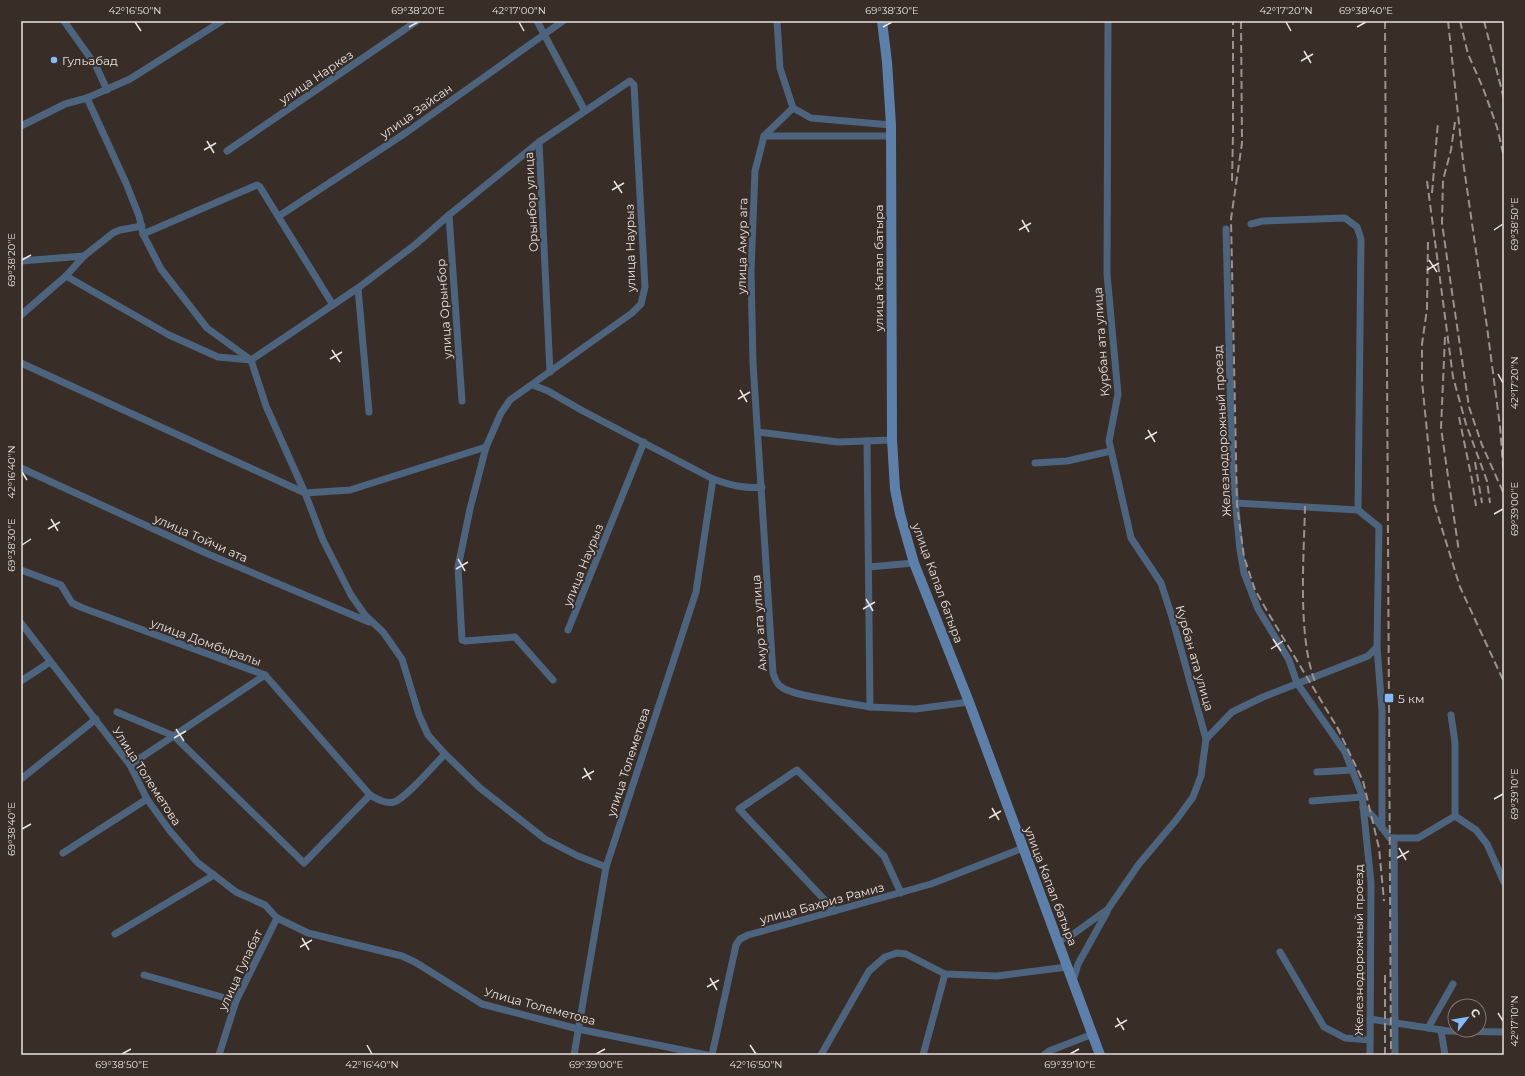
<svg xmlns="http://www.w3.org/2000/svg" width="1525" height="1076" font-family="Montserrat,sans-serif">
	<rect width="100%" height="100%" fill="#382d27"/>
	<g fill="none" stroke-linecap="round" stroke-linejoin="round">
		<!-- minor -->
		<g stroke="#4d647e" stroke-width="7">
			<polyline points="64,21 96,66 107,90"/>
			<polyline points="537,21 585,111"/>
			<path d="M777,21L780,68L793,108L764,136L762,144L755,171L751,271L753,363L773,673C775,679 777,685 783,688C797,697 851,703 870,707"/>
			<polyline points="1108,21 1107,274 1118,394 1109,441 1131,538 1161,583 1172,617 1206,739"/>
			<polyline points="87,98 126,183 139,216 143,234 161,269 207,328 251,360 266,406 305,493 323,540 351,595 365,615 383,632 402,659 419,715 428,735 445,754 480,788 545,839 578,856 606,867"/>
			<polyline points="793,108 811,118 891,125"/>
			<polyline points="21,126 65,104 87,98 130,79 222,21"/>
			<polyline points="764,136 891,136"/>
			<polyline points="227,151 417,21"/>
			<polyline points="449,215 462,401"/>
			<polyline points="279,216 407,132 563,21"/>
			<polyline points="1251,224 1263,221 1345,218 1357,227 1361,239 1358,510"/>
			<polyline points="1226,229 1232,466 1240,550 1244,573 1258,609 1289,660 1297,683 1345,752 1362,795 1371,883 1370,1055"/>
			<polyline points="143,234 257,185 260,187 333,305"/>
			<polyline points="21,261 84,256 113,233 120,230 142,226"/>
			<polyline points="66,276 169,335 218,357 251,360 358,288 416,244 449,215 539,142"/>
			<polyline points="358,288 369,412"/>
			<polyline points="21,315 66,276 84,256"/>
			<polyline points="21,363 305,493 350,490 486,447"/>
			<polyline points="550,372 539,142 630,81 634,85 645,287 641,304 632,313 510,400 501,413 486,447 470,509 458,567 462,640 465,641 515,637 553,680"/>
			<path d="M533,385L548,391L583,411L713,479C730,485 744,489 762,487"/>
			<polyline points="758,432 838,442 892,440"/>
			<polyline points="867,441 870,707 916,709 969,702"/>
			<polyline points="1035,463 1067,461 1111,451"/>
			<polyline points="21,468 208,554 369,622"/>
			<polyline points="869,567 914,563"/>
			<path d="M21,570L61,585L72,603L83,608L265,675L370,795C377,799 385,804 394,802C406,798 434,765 445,754"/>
			<polyline points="21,623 130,765 147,799 170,831 197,862 236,892 265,905 277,918 308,933 402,956 415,962 482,1004 578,1029 707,1055"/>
			<polyline points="568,630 644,442"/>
			<polyline points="1377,647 1382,711 1382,828"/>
			<polyline points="21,681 50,662"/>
			<polyline points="117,712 174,736 304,863 370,795"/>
			<polyline points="1451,715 1455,743 1455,816"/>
			<polyline points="130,765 265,675"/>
			<polyline points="1317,772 1352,770"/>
			<polyline points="21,779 96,719"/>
			<polyline points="1312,801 1362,797"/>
			<path d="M1363,807C1374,815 1381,827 1390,838H1418L1455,816L1476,830L1487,844L1504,882"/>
			<polyline points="1394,838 1395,1055"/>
			<polyline points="63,853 147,799"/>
			<polyline points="835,911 739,809 797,770 884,856 901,893"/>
			<polyline points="115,934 214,875"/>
			<polyline points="1057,941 1072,935 1108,909 1139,864 1177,819 1193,797 1201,776 1206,739 1232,712 1263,697 1368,656 1377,647 1379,527 1358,510 1235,503"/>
			<polyline points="1280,952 1324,1027 1345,1038 1370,1040"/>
			<polyline points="144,975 236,1001"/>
			<polyline points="1073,981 1078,964 1107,912"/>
			<polyline points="1370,1019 1448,1031 1504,1032"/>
			<polyline points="1428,1028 1453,984"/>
			<polyline points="1441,1030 1445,1055"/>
			<polyline points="219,1055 236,1001 277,918"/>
			<polyline points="574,1055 606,867 696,592 713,479"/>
			<polyline points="712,1055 736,945 740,939 748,935 931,884 1023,848"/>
			<polyline points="821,1055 869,971 885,957 897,953 906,954 945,974 997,976 1067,967"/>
			<polyline points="923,1055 945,974"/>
			<polyline points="1044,1055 1049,1051 1093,1034"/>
		</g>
		<!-- secondary -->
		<polyline stroke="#5c80aa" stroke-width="10" points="882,21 887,62 891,125 892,440 895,489 900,514 914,563 969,702 1100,1055"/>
		<!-- rail -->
		<g stroke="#9b928e" stroke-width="2" stroke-dasharray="8 4" stroke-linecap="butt">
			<polyline points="1241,21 1242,143 1231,219 1237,505 1244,557 1255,590 1270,616 1340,732"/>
			<polyline points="1385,21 1391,1055"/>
			<polyline points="1448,21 1463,161 1487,327 1500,426 1504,479"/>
			<polyline points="1460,21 1468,54 1483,88 1497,127 1504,157"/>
			<polyline points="1484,21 1504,99"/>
			<polyline points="1455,122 1451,150 1443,180 1442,223 1448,265 1469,407 1482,445 1504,494"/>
			<polyline points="1232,181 1233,134 1233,21"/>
			<polyline points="1427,181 1453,377 1466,424 1487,481 1490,503"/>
			<polyline points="1432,193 1438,122"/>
			<polyline points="1428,242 1427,309 1422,344 1422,381 1434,503 1460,587 1504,682"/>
			<polyline points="1445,337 1441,428 1459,552"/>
			<polyline points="1459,417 1472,480 1476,506"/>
			<polyline points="1475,462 1482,503"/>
			<path d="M1305,506C1304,556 1297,639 1316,684"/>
			<polyline points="1337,727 1363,781 1379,848 1384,901"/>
			<polyline points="1385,1055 1385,975"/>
		</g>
	</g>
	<!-- ticks -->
	<path fill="none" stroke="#e9e2de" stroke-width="1.5" d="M135,22L141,31M519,22L524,31M1286,22L1291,31M409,27L418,22M883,27L892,22M1357,27L1366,22M1304,51L1311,63M1301,61L1313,54M207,141L214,153M204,150L216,143M614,181L622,193M612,190L624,183M1022,220L1029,232M1019,230L1031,223M1494,230L1503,224M22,260L31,255M1429,260L1437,272M1427,270L1439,263M332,350L340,362M330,359L342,352M1498,374L1503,383M740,390L747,402M738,399L750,392M1148,430L1155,442M1145,439L1157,432M22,472L27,480M1494,514L1503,509M51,519L58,531M48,529L60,522M22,545L31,539M458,559L465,571M456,569L468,562M866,599L873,611M863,609L875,602M1273,639L1281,651M1271,649L1283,641M176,729L184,741M174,738L186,731M584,768L591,780M582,778L594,771M1494,799L1503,794M992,808L999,820M989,818L1001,811M22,829L31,824M1399,848L1406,860M1397,858L1409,851M302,938L309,950M300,947L312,940M710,978L717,990M707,987L719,980M1498,1013L1503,1021M1117,1018L1124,1030M1115,1027L1127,1020M367,1045L372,1054M750,1045L756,1054M122,1054L131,1049M596,1054L605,1049M1070,1054L1079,1049"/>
	<!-- markers -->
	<g fill="#84bcfb" stroke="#382d27" stroke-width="1.5">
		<circle cx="54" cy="60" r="4"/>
		<rect x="1384" y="693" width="10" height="10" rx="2"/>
	</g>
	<g text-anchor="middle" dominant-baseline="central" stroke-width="4" stroke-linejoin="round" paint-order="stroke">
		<!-- poi labels -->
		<g font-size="12" fill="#e9e2de" stroke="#382d27" text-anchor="start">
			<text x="62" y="60">Гульабад</text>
			<text x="1398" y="698">5 км</text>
		</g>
		<!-- street labels -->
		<g font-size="12" fill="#e9e2de" stroke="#382d27">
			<text transform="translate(316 77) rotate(-34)">улица Наркез</text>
			<text transform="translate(416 111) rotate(-35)">улица Зайсан</text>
			<text transform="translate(531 202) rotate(-93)">Орынбор улица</text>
			<text transform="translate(742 246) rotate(-89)">улица Амур ага</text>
			<text transform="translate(630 248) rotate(-91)">улица Наурыз</text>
			<text transform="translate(878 268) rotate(-90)">улица Капал батыра</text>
			<text transform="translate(444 309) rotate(-94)">улица Орынбор</text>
			<text transform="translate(1101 342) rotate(-94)">Курбан ата улица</text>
			<text transform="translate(1222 431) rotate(-93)">Железнодорожный проезд</text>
			<text transform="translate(201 538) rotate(24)">улица Тойчи ата</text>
			<text transform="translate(583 565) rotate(-68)">улица Наурыз</text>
			<text transform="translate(938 583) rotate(70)">улица Капал батыра</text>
			<text transform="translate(759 623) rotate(-94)">Амур ага улица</text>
			<text transform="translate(206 642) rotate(20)">улица Домбыралы</text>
			<text transform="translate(1195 658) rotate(74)">Курбан ата улица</text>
			<text transform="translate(628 762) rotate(-72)">улица Толеметова</text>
			<text transform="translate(147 776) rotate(57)">Улица Толеметова</text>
			<text transform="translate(1051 886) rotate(69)">улица Капал батыра</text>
			<text transform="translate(822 903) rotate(-15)">улица Бахриз Рамиз</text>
			<text transform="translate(1358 950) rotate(-90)">Железнодорожный проезд</text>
			<text transform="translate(240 970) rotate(-65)">улица Гулабат</text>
			<text transform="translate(540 1006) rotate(15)">Улица Толеметова</text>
		</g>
	</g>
	<!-- border -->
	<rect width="1525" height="1076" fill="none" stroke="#382d27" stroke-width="44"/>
	<!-- north arrow -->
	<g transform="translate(1467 1018) rotate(59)"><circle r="19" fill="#382d27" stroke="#7f7570"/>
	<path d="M0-3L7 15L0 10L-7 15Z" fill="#84bcfb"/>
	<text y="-6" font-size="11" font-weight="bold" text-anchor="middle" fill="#e9e2de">С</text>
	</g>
	<rect x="22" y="22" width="1481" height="1032" fill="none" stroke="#e9e2de" stroke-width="1.5"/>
	<g font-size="10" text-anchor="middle" fill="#e9e2de">
		<text x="135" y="14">42°16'50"N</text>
		<text x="418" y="14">69°38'20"E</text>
		<text x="519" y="14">42°17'00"N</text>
		<text x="892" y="14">69°38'30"E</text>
		<text x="1286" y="14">42°17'20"N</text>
		<text x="1366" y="14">69°38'40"E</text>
		<text transform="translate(1514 224) rotate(-90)" y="4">69°38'50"E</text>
		<text transform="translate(11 260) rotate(-90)" y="4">69°38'20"E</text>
		<text transform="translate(1514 383) rotate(-90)" y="4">42°17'20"N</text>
		<text transform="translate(11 472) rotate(-90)" y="4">42°16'40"N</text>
		<text transform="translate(1514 509) rotate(-90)" y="4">69°39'00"E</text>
		<text transform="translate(11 545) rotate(-90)" y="4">69°38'30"E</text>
		<text transform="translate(1514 794) rotate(-90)" y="4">69°39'10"E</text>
		<text transform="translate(11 829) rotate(-90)" y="4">69°38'40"E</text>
		<text transform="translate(1514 1021) rotate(-90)" y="4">42°17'10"N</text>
		<text x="122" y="1068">69°38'50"E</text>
		<text x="372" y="1068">42°16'40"N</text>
		<text x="596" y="1068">69°39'00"E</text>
		<text x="756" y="1068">42°16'50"N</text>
		<text x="1070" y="1068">69°39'10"E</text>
	</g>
</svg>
